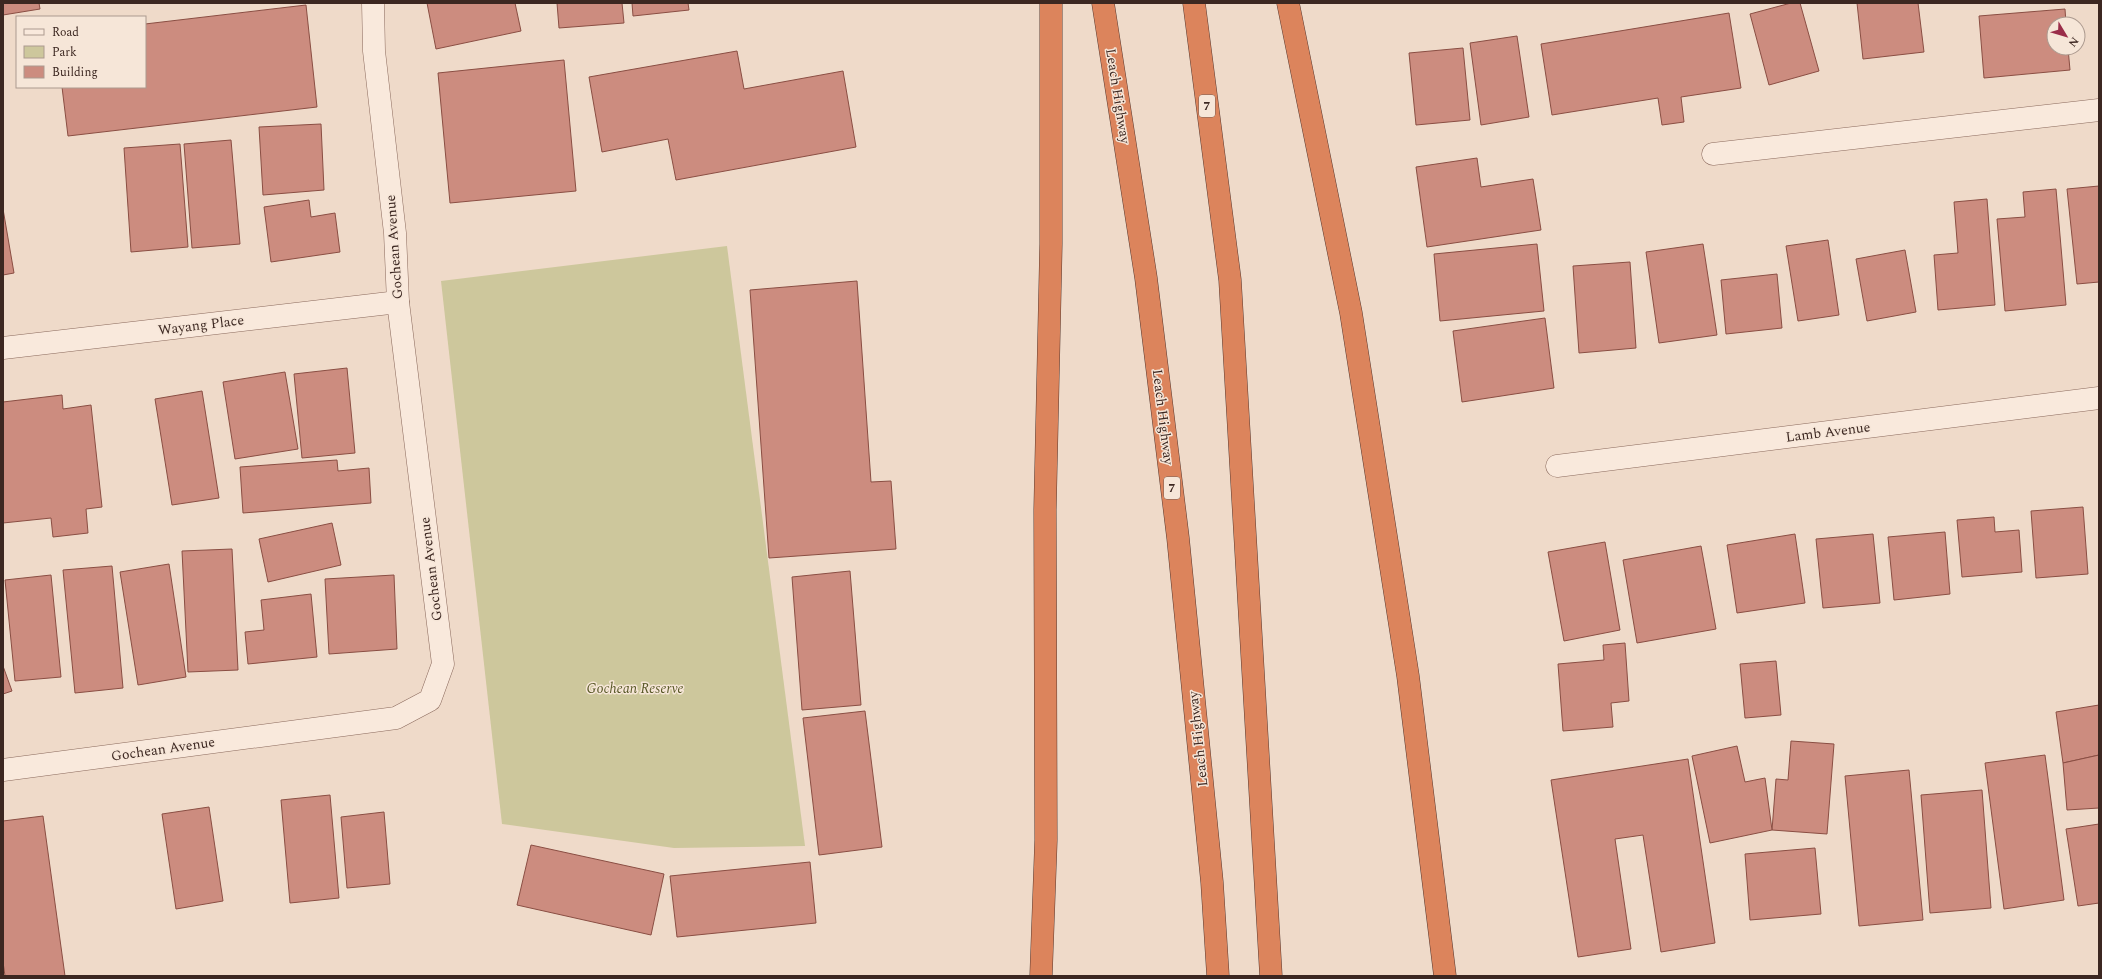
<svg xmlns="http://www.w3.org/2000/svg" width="2102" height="979" font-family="Spectral,serif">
	<rect width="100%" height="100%" fill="#efdac9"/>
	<!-- green -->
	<polygon fill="#cdc79c" points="727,246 805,846 674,848 502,824 441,281"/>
	<!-- building -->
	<g fill="#cc8c7f" stroke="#8a4e43">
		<polygon points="3,3 39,3 40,9 3,15"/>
		<polygon points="427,3 515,3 521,31 436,49"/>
		<polygon points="557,3 622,3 624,23 559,28"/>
		<polygon points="632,3 688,3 689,10 633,16"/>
		<polygon points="1791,3 1800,3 1819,71 1769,85 1750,14"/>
		<polygon points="1857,3 1918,3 1924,52 1863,59"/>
		<polygon points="306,5 317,107 68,136 62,87 145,87 145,24"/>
		<polygon points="2065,9 2066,24 2054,24 2054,48 2068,48 2070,70 1984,78 1979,16"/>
		<polygon points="1729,13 1741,88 1681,97 1684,122 1662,125 1658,98 1552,115 1541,44"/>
		<polygon points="1517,36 1529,117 1481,125 1470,43"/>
		<polygon points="1463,48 1470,120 1416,125 1409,53"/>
		<polygon points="737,51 744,89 843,71 856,147 676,180 668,139 602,152 589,77"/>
		<polygon points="564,60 576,191 450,203 438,73"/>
		<polygon points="321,124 324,190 263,195 259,127"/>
		<polygon points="231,140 240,244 192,248 184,144"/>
		<polygon points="180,144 188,247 131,252 124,148"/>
		<polygon points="1477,158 1481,187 1533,179 1541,230 1427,247 1416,167"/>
		<polygon points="2099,186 2099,282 2077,284 2067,189"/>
		<polygon points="2056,189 2066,305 2005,311 1997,219 2025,217 2023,192"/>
		<polygon points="1987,199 1995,305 1938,310 1934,255 1958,253 1954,202"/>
		<polygon points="309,200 311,217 335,213 340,252 271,262 264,207"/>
		<polygon points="3,209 14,273 3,275"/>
		<polygon points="1828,240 1839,315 1798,321 1786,246"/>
		<polygon points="1537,244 1544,311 1440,321 1434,254"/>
		<polygon points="1703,244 1717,335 1659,343 1646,252"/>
		<polygon points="1905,250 1916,312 1867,321 1856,259"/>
		<polygon points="1630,262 1636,348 1579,353 1573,266"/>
		<polygon points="1777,274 1782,328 1726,334 1721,280"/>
		<polygon points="857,281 871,482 891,481 896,549 769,558 750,290"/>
		<polygon points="1545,318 1554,388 1462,402 1453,331"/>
		<polygon points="347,368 355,453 302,458 294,374"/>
		<polygon points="285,372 298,449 235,459 223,382"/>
		<polygon points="202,391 219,498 172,505 155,399"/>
		<polygon points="62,395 63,409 91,405 102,507 86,509 88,533 53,537 51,518 3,523 3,402"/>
		<polygon points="337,460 338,471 369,468 371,503 243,513 240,467"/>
		<polygon points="2083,507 2088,574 2036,578 2031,511"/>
		<polygon points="1994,517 1995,532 2019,530 2022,572 1962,577 1957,520"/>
		<polygon points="332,523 341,565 268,582 259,539"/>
		<polygon points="1945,532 1950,594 1894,600 1888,537"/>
		<polygon points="1795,534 1805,603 1737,613 1727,545"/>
		<polygon points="1873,534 1880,603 1823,608 1816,539"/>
		<polygon points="1605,542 1620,630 1564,641 1548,552"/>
		<polygon points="1701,546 1716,629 1637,643 1623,560"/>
		<polygon points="232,549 238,670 188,672 182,551"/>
		<polygon points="169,564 186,677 138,685 120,572"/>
		<polygon points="112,566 123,688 75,693 63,570"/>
		<polygon points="850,571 861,705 802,710 792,577"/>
		<polygon points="51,575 61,677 15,681 5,580"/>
		<polygon points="394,575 397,649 329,654 325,579"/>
		<polygon points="311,594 317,657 248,664 245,632 264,630 261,600"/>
		<polygon points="1625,643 1629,701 1611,703 1613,727 1563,731 1558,664 1604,660 1603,645"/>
		<polygon points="1776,661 1781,715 1745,718 1740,664"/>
		<polygon points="3,666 12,691 3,694"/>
		<polygon points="2099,705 2099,755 2063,763 2056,712"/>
		<polygon points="865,711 882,847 819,855 803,718"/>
		<polygon points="1791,741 1834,744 1827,834 1772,830 1776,779 1788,780"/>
		<polygon points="1737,746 1745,782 1765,778 1772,830 1710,843 1692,756"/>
		<polygon points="2045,755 2064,900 2004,909 1985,763"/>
		<polygon points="2099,755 2099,808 2067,810 2063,763"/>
		<polygon points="1688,759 1715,943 1661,952 1643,835 1615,839 1631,949 1578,957 1551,780"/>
		<polygon points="1909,770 1923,920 1859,926 1845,776"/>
		<polygon points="1982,790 1991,908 1930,913 1921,795"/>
		<polygon points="330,795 339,898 290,903 281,800"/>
		<polygon points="209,807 223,901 176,909 162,814"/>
		<polygon points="384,812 390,884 347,888 341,817"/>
		<polygon points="43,816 65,976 5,976 3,962 3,821"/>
		<polygon points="2099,824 2099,903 2078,906 2066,829"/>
		<polygon points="531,845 664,874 651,935 517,905"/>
		<polygon points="1815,848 1821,914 1750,920 1745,854"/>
		<polygon points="810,862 816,923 677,937 670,876"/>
	</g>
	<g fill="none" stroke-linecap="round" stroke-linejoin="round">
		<!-- minor casing -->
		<g stroke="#8b6a5d" stroke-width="23">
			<g id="minor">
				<polyline points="1713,154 2099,110"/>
				<polyline points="3,348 398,302"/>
				<polyline points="1557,466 2099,398"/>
				<polyline points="3,770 396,718 430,700 443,664 398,302 395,233 374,51 373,3"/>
			</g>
		</g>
		<!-- highway casing -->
		<g stroke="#593a31" stroke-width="23">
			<g id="highway">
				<polyline points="1103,3 1146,278 1178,538 1212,882 1218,976"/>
				<polyline points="1194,3 1230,280 1271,976"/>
				<polyline points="1288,3 1351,313 1408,676 1445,976"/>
				<polyline points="1041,976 1046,840 1045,510 1051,244 1051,3"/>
			</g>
		</g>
		<!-- minor -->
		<use href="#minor" stroke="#f9e9dc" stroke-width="22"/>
		<!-- highway -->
		<use href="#highway" stroke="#dc845c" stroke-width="22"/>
	</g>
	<g text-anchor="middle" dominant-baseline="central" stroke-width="3" stroke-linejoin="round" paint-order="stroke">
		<!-- shield labels -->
		<g fill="#f6e6d8" stroke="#746058" stroke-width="1">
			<rect x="1199" y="95" width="16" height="22" rx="3"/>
			<rect x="1164" y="477" width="16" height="22" rx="3"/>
		</g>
		<g font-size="13" font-weight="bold" fill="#3c2721">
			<text x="1207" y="106">7</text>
			<text x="1172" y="488">7</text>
		</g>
		<!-- street labels -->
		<g font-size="14" fill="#3c2721" stroke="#f6e6d8">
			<text transform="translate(1118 96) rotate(81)">Leach Highway</text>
			<text transform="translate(394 247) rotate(-94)">Gochean Avenue</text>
			<text transform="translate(201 325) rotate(-7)">Wayang Place</text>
			<text transform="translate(1163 417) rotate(83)">Leach Highway</text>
			<text transform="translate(1828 432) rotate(-7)">Lamb Avenue</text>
			<text transform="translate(431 569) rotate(-97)">Gochean Avenue</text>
			<text transform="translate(1198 739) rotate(-96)">Leach Highway</text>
			<text transform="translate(163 749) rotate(-8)">Gochean Avenue</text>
		</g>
		<!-- park labels -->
		<g font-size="14" font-style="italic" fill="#585827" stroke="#f6e6d8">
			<text x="635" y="688">Gochean Reserve</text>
		</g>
	</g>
	<!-- border -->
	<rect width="2102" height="979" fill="none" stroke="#3c2721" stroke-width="8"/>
	<!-- legend -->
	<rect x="16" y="16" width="130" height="72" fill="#f6e6d8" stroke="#ac9a8f"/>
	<rect x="24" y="29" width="20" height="6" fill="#f9e9dc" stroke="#ac9a8f"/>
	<text x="52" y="36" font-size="12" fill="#3c2721">Road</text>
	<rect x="24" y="46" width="20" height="12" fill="#cdc79c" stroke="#ac9a8f"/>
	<text x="52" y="56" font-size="12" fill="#3c2721">Park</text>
	<rect x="24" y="66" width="20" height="12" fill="#cc8c7f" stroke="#ac9a8f"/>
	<text x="52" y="76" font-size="12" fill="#3c2721">Building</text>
	<!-- north arrow -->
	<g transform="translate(2066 36) rotate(128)"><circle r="19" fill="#f6e6d8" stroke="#ac9a8f"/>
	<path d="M0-3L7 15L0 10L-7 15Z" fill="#9a2d49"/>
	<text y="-6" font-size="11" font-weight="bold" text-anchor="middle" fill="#3c2721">N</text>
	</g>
</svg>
